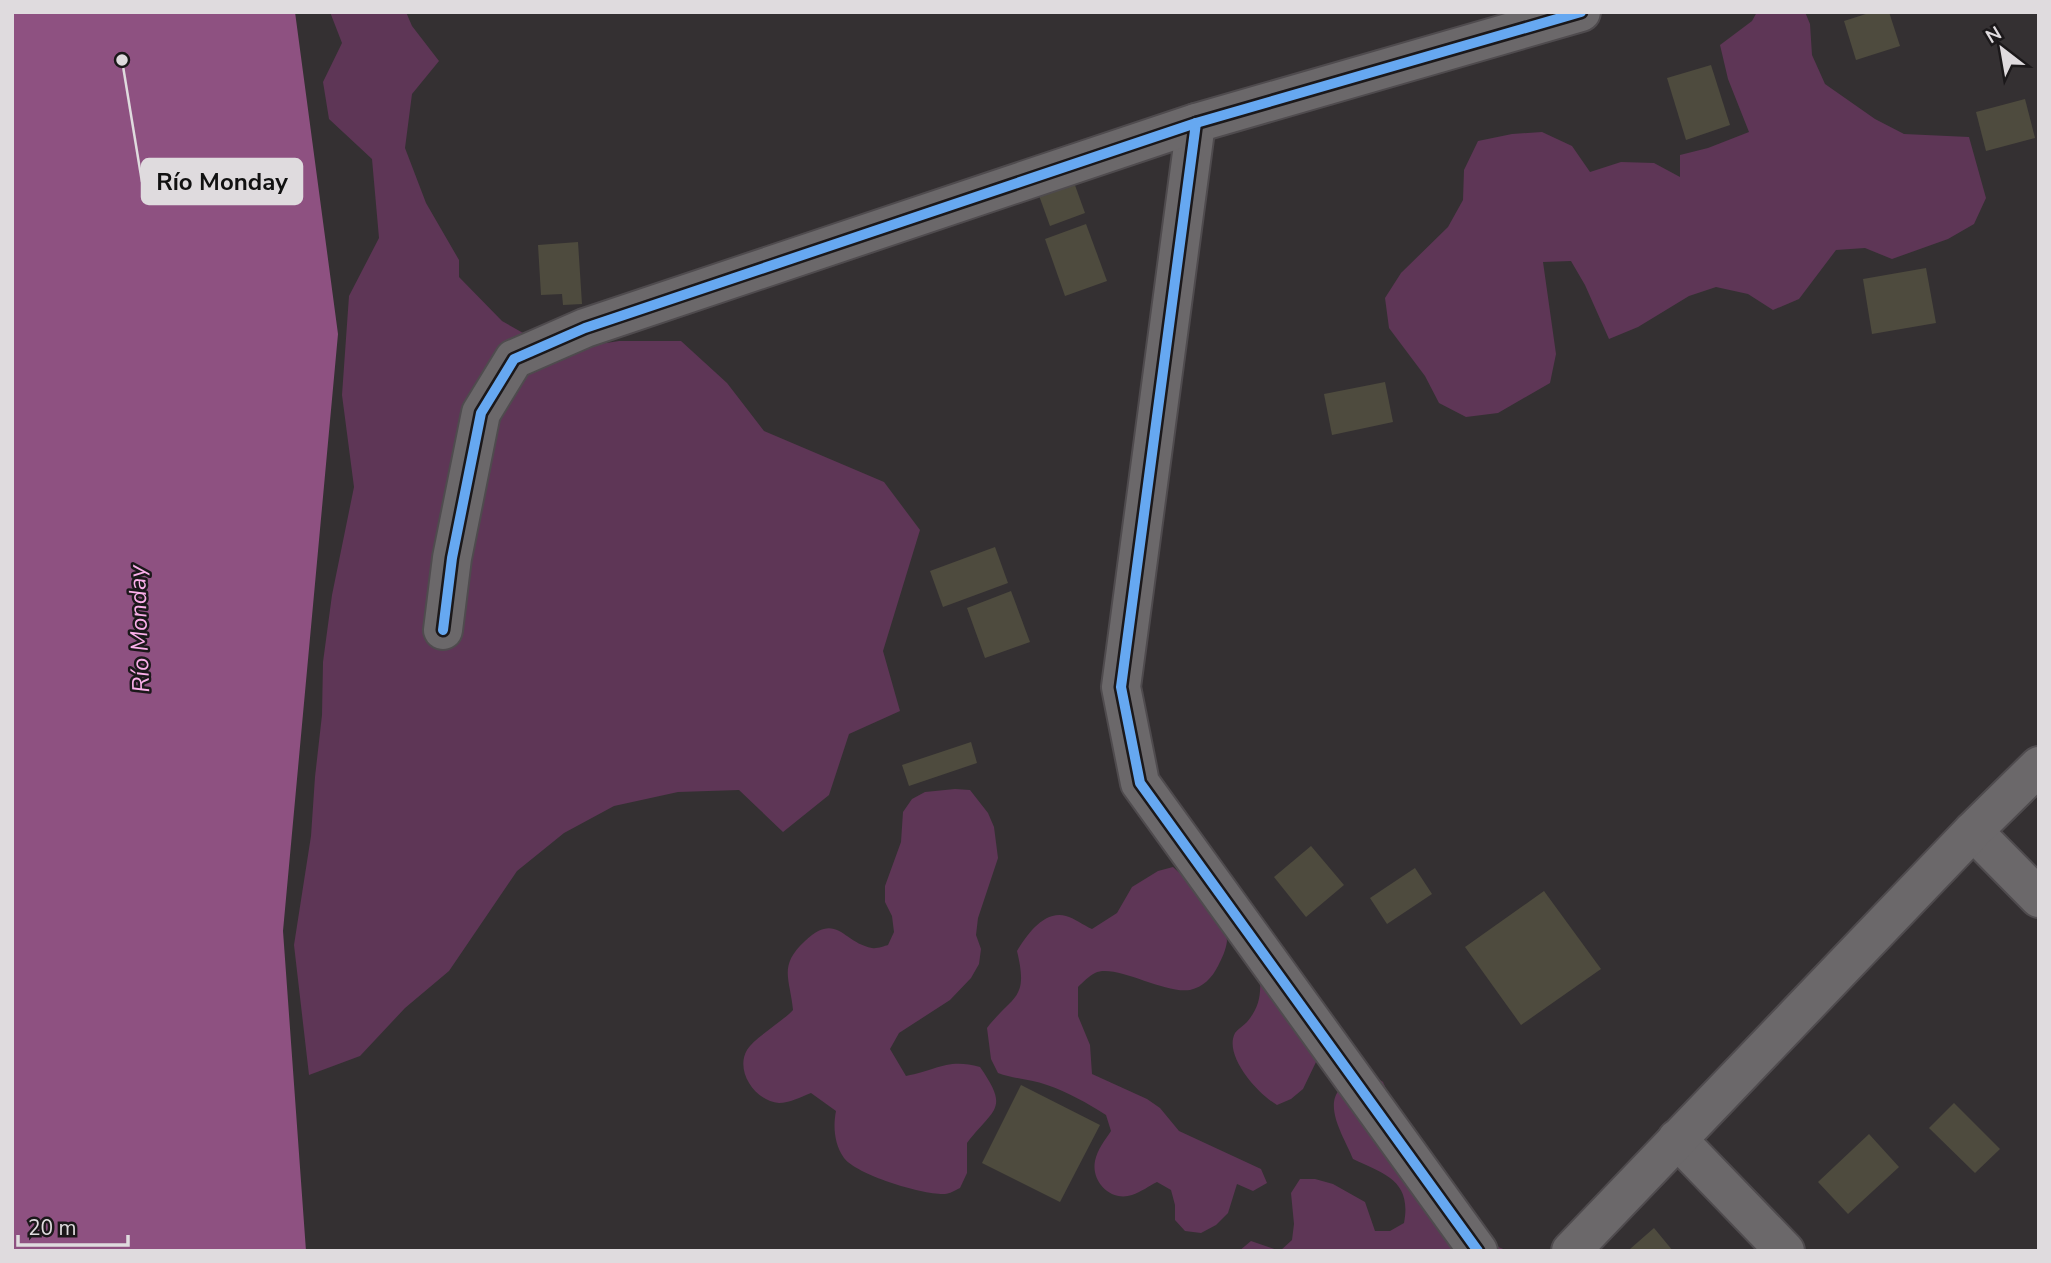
<svg xmlns="http://www.w3.org/2000/svg" width="2051" height="1263" font-family="'Nunito Sans',sans-serif">
	<rect width="100%" height="100%" fill="#343032"/>
	<!-- green -->
	<g fill="#5e3656">
		<polygon points="330,12 406,12 412,26 439,61 412,94 405,148 426,203 459,260 459,277 502,321 555,351 619,341 681,341 727,383 764,431 884,482 920,530 883,651 900,711 849,734 829,795 783,832 739,790 678,792 614,806 564,833 517,871 449,971 405,1008 360,1056 309,1075 294,945 311,836 315,777 322,715 323,662 332,595 354,487 342,395 349,296 379,238 372,159 329,119 323,82 342,43"/>
		<polygon points="1757,12 1805,12 1810,24 1812,55 1825,84 1875,119 1904,134 1969,137 1986,198 1974,224 1948,239 1892,259 1865,248 1836,250 1799,299 1773,310 1748,294 1716,287 1689,296 1638,327 1609,339 1585,285 1571,261 1543,262 1556,354 1550,383 1498,413 1466,417 1439,403 1425,376 1389,328 1385,298 1401,273 1448,227 1463,200 1464,170 1478,141 1512,134 1542,132 1572,146 1590,172 1621,162 1654,163 1680,177 1680,155 1708,148 1749,132 1728,79 1720,45 1752,21"/>
		<path d="M955,789L970,790L988,813L994,827L998,858L978,918L976,935L981,949L979,964L971,978L950,1000L899,1033L890,1049L906,1076C937,1070 948,1058 980,1067C1010,1110 994,1108 967,1143V1173L960,1188C956,1190 949,1194 945,1194C923,1195 857,1175 844,1158C834,1144 833,1126 836,1111L811,1093C801,1097 789,1103 779,1103C754,1101 735,1070 747,1050C754,1038 782,1022 793,1010C790,978 778,966 805,941C837,911 843,943 872,948C877,949 884,946 888,945L894,932L892,916L885,902V886L901,842L903,812L912,799L925,792Z"/>
		<path d="M1173,867C1189,881 1227,920 1227,941C1226,950 1222,958 1218,966C1212,978 1203,987 1190,990C1163,994 1115,963 1095,973C1089,976 1083,982 1078,987V1016L1090,1045L1092,1074L1147,1099L1160,1108L1179,1131L1261,1169L1267,1183L1253,1191L1237,1184L1228,1213L1216,1225L1201,1233L1185,1231L1175,1220V1205L1171,1190L1157,1182C1149,1186 1141,1192 1132,1195C1110,1202 1091,1181 1095,1161C1097,1150 1105,1140 1111,1131L1106,1115C1087,1103 1068,1092 1047,1085C1031,1079 1014,1079 998,1073L991,1059L987,1028C1013,994 1029,1001 1017,951C1027,935 1044,910 1066,916C1074,918 1083,925 1092,929L1117,913L1132,887L1158,871Z"/>
		<path d="M1260,981C1285,987 1322,987 1328,1017C1331,1027 1328,1040 1327,1050L1316,1062L1303,1089L1291,1099L1277,1105C1259,1095 1223,1056 1235,1033C1238,1029 1244,1025 1247,1022C1258,1009 1261,997 1260,981Z"/>
		<path d="M1371,1073L1383,1082L1389,1096L1496,1246L1508,1251H1239L1251,1241L1280,1251L1292,1240L1294,1224L1291,1193L1300,1179H1315L1333,1184L1365,1202L1375,1231H1390L1404,1223C1412,1181 1385,1174 1353,1159C1346,1140 1322,1106 1341,1088C1349,1081 1362,1077 1371,1073Z"/>
	</g>
	<!-- water -->
	<polygon fill="#8e5181" points="12,12 295,12 338,334 283,931 306,1251 12,1251"/>
	<!-- building -->
	<g fill="#4e4b3e">
		<polygon points="1872,12 1889,12 1900,46 1856,60 1844,21"/>
		<polygon points="1711,65 1730,125 1686,140 1667,78"/>
		<polygon points="2025,99 2035,138 1986,151 1976,112"/>
		<polygon points="1072,177 1085,213 1050,226 1037,190"/>
		<polygon points="1086,224 1107,281 1065,296 1045,239"/>
		<polygon points="578,242 582,304 563,305 562,294 541,295 538,245"/>
		<polygon points="1926,268 1936,323 1872,334 1863,279"/>
		<polygon points="1385,382 1393,422 1332,435 1324,394"/>
		<polygon points="995,547 1008,583 943,607 930,571"/>
		<polygon points="1011,591 1030,642 985,658 967,608"/>
		<polygon points="971,742 977,763 909,786 902,765"/>
		<polygon points="1311,846 1344,885 1306,917 1274,877"/>
		<polygon points="1415,868 1432,894 1387,924 1370,898"/>
		<polygon points="1544,891 1601,969 1521,1025 1465,947"/>
		<polygon points="1021,1085 1100,1125 1060,1202 982,1163"/>
		<polygon points="1954,1103 2000,1149 1975,1173 1929,1128"/>
		<polygon points="1869,1134 1899,1167 1848,1214 1818,1182"/>
		<polygon points="1654,1228 1673,1251 1631,1251 1630,1249"/>
	</g>
	<g fill="none" stroke-linecap="round" stroke-linejoin="round">
		<!-- minor casing -->
		<g stroke="#4f4b4e" stroke-width="42">
			<g id="minor">
				<polyline points="1196,123 1121,687 1140,783 1478,1251"/>
				<polyline points="443,630 452,558 481,413 514,359 585,328 1196,123 1581,12"/>
				<polyline points="1973,831 2039,898"/>
				<polyline points="1677,1139 1785,1251"/>
				<polyline points="1571,1251 1973,831 2039,766"/>
			</g>
		</g>
		<!-- minor -->
		<use href="#minor" stroke="#6b686a" stroke-width="38"/>
		<!-- cycleway casing -->
		<g stroke="#1b181a" stroke-width="15">
			<g id="cycleway">
				<polyline points="1196,123 1121,687 1140,783 1478,1251"/>
				<polyline points="443,630 452,558 481,413 514,359 585,328 1196,123 1581,12"/>
			</g>
		</g>
		<!-- cycleway -->
		<use href="#cycleway" stroke="#66a8f1" stroke-width="10"/>
	</g>
	<g text-anchor="middle" dominant-baseline="central" stroke-width="5" stroke-linejoin="round" paint-order="stroke">
		<!-- water labels -->
		<g font-size="24" font-style="italic" fill="#fbb0ea" stroke="#1b181a">
			<text transform="translate(139 629) rotate(-92)">Río Monday</text>
		</g>
	</g>
	<!-- callouts -->
	<path fill="none" stroke="#dfdbde" stroke-width="2.5" d="M122 60L142 182"/>
	<circle fill="#dfdbde" stroke="#1b181a" stroke-width="2.5" cx="122" cy="60" r="7"/>
	<rect fill="#dfdbde" stroke="#dfdbde" stroke-width="2.5" x="142" y="159" width="160" height="45" rx="7"/>
	<g font-size="24" text-anchor="middle" font-weight="bold" fill="#111">
		<text x="222" y="190">Río Monday</text>
	</g>
	<!-- border -->
	<rect width="2051" height="1263" fill="none" stroke="#dfdbde" stroke-width="28"/>
	<!-- north arrow -->
	<g transform="translate(2002 49) rotate(329)" stroke="#1b181a" stroke-width="5" paint-order="stroke">
	<path d="M0-5L12 26L0 18L-12 26Z" fill="#dfdbde"/>
	<text y="-10" font-size="19" font-weight="bold" text-anchor="middle" fill="#dfdbde">N</text>
	</g>
	<!-- scale -->
	<path d="M18 1235v10h110v-10" fill="none" stroke="#dfdbde" stroke-width="3.5"/>
	<text x="28" y="1235" font-size="21" fill="#dfdbde" stroke="#1b181a" stroke-width="5" paint-order="stroke">20 m</text>
</svg>
